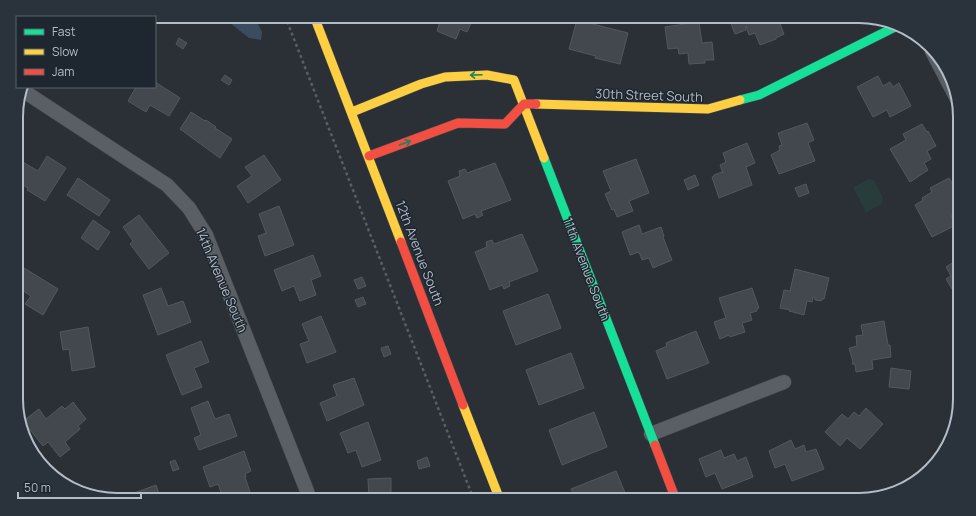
<svg xmlns="http://www.w3.org/2000/svg" width="976" height="516" font-family="Manrope,sans-serif">
	<rect width="100%" height="100%" fill="#2a3036"/>
	<!-- green -->
	<polygon fill="#283c3c" points="869,179 874,180 883,198 882,204 866,212 853,187"/>
	<!-- water -->
	<polygon fill="#3a4c5f" points="221,16 254,16 262,32 261,40 249,38"/>
	<!-- building -->
	<g fill="#42484d" stroke="#52585d">
		<polygon points="434,16 466,16 473,19 467,32 460,29 456,39 437,31 439,25 436,17"/>
		<polygon points="728,16 771,16 771,17 777,16 784,34 776,38 776,39 760,45 755,33 749,35 746,26 746,30 735,34"/>
		<polygon points="577,20 628,33 620,64 595,58 596,56 569,49"/>
		<polygon points="698,22 699,23 702,43 712,42 714,60 705,60 705,63 689,64 688,53 679,54 678,48 668,49 665,27"/>
		<polygon points="179,38 187,43 183,49 176,44"/>
		<polygon points="225,75 232,80 229,85 221,80"/>
		<polygon points="878,76 883,86 890,82 893,87 899,83 911,106 890,117 887,110 873,117 857,87"/>
		<polygon points="155,82 180,98 169,116 150,105 146,112 128,101 136,87 155,87"/>
		<polygon points="191,112 205,121 206,120 216,127 215,128 232,139 220,158 180,129"/>
		<polygon points="807,123 814,140 808,143 815,161 779,174 771,155 780,150 779,146 782,145 778,133"/>
		<polygon points="922,124 927,132 928,131 936,146 927,151 931,159 924,163 928,170 910,182 890,149 906,140 903,134"/>
		<polygon points="747,143 755,163 746,167 752,185 719,198 712,177 714,176 714,175 722,172 723,173 720,165 726,162 723,153"/>
		<polygon points="264,155 281,180 248,203 237,186 252,176 245,167"/>
		<polygon points="47,156 66,168 45,201 27,190 28,188 16,181 16,168 21,161 38,171"/>
		<polygon points="636,159 649,193 629,201 633,211 617,217 614,209 612,210 605,194 611,191 603,171"/>
		<polygon points="495,163 511,200 481,211 483,215 477,218 475,214 463,219 448,181 460,176 459,171 465,169 467,173"/>
		<polygon points="695,175 699,185 688,190 684,180"/>
		<polygon points="78,178 110,200 99,216 67,195"/>
		<polygon points="949,178 959,194 959,204 953,207 956,213 951,216 956,225 932,237 915,205 923,200 922,198 932,192 930,188"/>
		<polygon points="806,184 809,193 799,197 795,188"/>
		<polygon points="279,206 294,245 265,256 258,236 266,233 259,214"/>
		<polygon points="139,215 169,253 149,269 130,244 133,241 123,227"/>
		<polygon points="93,220 110,232 98,250 81,238"/>
		<polygon points="639,225 642,234 661,227 664,236 663,237 672,260 653,268 649,258 642,260 639,252 630,255 622,232"/>
		<polygon points="522,234 538,271 509,282 510,286 504,289 502,285 490,290 475,252 487,247 486,242 492,240 494,244"/>
		<polygon points="313,255 321,276 311,280 316,295 300,301 294,286 282,291 274,270"/>
		<polygon points="960,258 960,290 957,286 952,289 946,279 951,276 946,267"/>
		<polygon points="24,268 58,289 43,315 25,304 31,296 17,287 17,279"/>
		<polygon points="795,269 829,278 824,299 822,299 821,301 815,300 815,298 813,297 812,302 807,301 804,315 789,311 790,310 780,308 784,290 790,291"/>
		<polygon points="362,277 366,286 358,289 354,280"/>
		<polygon points="161,288 168,306 183,301 191,322 158,335 143,295"/>
		<polygon points="752,288 759,308 757,309 757,311 750,313 752,320 742,323 745,332 730,337 729,335 720,339 714,322 726,318 719,298"/>
		<polygon points="548,294 561,328 516,345 503,311"/>
		<polygon points="363,297 366,304 358,307 355,300"/>
		<polygon points="321,316 336,352 307,363 300,344 309,341 302,324"/>
		<polygon points="884,321 888,345 890,345 891,357 872,360 873,369 856,372 855,364 852,364 853,362 849,348 857,346 856,336 863,335 861,325"/>
		<polygon points="88,327 95,367 72,371 69,349 63,350 60,332"/>
		<polygon points="696,331 709,363 667,379 656,351 667,346 666,343"/>
		<polygon points="201,341 209,362 194,368 202,387 182,395 166,355"/>
		<polygon points="388,346 391,354 384,357 381,348"/>
		<polygon points="571,353 584,388 539,405 526,370"/>
		<polygon points="891,368 911,371 909,389 889,387"/>
		<polygon points="354,378 364,405 327,421 320,403 337,396 333,385"/>
		<polygon points="208,401 215,419 229,414 237,436 199,450 194,438 201,435 191,408"/>
		<polygon points="73,402 86,419 78,426 80,429 65,442 70,449 60,457 48,442 43,446 23,421 39,409 46,419 62,406 65,409"/>
		<polygon points="866,408 883,424 860,449 847,438 840,446 825,432 842,414 848,419 854,412 859,416"/>
		<polygon points="594,412 607,447 562,465 549,430"/>
		<polygon points="368,422 381,460 362,467 356,450 348,453 340,433"/>
		<polygon points="791,440 795,449 804,445 806,452 816,449 824,469 792,481 785,464 775,468 769,451"/>
		<polygon points="721,450 724,458 734,454 737,461 746,457 753,477 722,489 715,473 706,477 699,459"/>
		<polygon points="244,451 251,471 245,474 246,477 245,477 250,492 229,500 224,500 218,484 210,487 203,467"/>
		<polygon points="427,457 430,466 419,469 417,461"/>
		<polygon points="175,460 179,469 173,471 170,462"/>
		<polygon points="616,471 628,500 576,500 571,489"/>
		<polygon points="391,478 391,500 369,500 368,479"/>
		<polygon points="156,485 161,500 127,500 126,496"/>
	</g>
	<g fill="none" stroke-linecap="round" stroke-linejoin="round">
		<!-- street casing -->
		<g stroke="#484c51" stroke-width="15">
			<g id="street">
				<polyline points="932,51 957,99"/>
				<polyline points="22,90 167,185 189,208 206,235 307,491 309,500"/>
				<polyline points="651,434 784,382"/>
			</g>
		</g>
		<!-- fast casing -->
		<g stroke="#484c51" stroke-width="10">
			<g id="fast">
				<polyline points="740,100 759,95 899,25"/>
				<polyline points="544,158 655,445"/>
			</g>
		</g>
		<!-- slow casing -->
		<g stroke="#484c51" stroke-width="10">
			<g id="slow">
				<polyline points="314,16 401,242"/>
				<polyline points="536,104 708,109 740,100"/>
				<polyline points="352,112 421,84 445,77 487,75 514,80 544,158"/>
				<polyline points="463,405 500,500"/>
			</g>
		</g>
		<!-- jam casing -->
		<g stroke="#484c51" stroke-width="10">
			<g id="jam">
				<polyline points="369,156 458,123 505,124 524,104 536,104"/>
				<polyline points="401,242 463,405"/>
				<polyline points="655,445 676,500"/>
			</g>
		</g>
		<!-- path -->
		<polyline stroke="#585e62" stroke-width="2.5" stroke-dasharray="3 3" stroke-linecap="butt" points="285,16 474,500"/>
		<!-- street -->
		<use href="#street" stroke="#5a5e65" stroke-width="14"/>
		<!-- fast -->
		<use href="#fast" stroke="#16e098" stroke-width="9"/>
		<!-- slow -->
		<use href="#slow" stroke="#ffcf43" stroke-width="9"/>
		<!-- jam -->
		<use href="#jam" stroke="#f24e42" stroke-width="9"/>
	</g>
	<!-- one-way arrows -->
	<defs><path id="oneway-shaft" d="M-6 0H5M1.5-3L5.5 0L1.5 3" fill="none" stroke-width="1.6" stroke-linecap="round" stroke-linejoin="round"/></defs>
	<g stroke="#1a8464">
		<use href="#oneway-shaft" transform="translate(476 75) rotate(178)"/>
		<use href="#oneway-shaft" transform="translate(405 143) rotate(-20)"/>
	</g>
	<g text-anchor="middle" dominant-baseline="central" stroke-width="3" stroke-linejoin="round" paint-order="stroke">
		<!-- street labels -->
		<g font-size="13" fill="#b4bdc7" stroke="#1e2730">
			<text transform="translate(649 95) rotate(2)">30th Street South</text>
			<text transform="translate(420 253) rotate(69)">12th Avenue South</text>
			<text transform="translate(587 269) rotate(69)">11th Avenue South</text>
			<text transform="translate(222 280) rotate(67)">14th Avenue South</text>
		</g>
	</g>
	<!-- crop -->
	<path d="M0 0H976V516H0ZM117 23H859A94 94 0 0 1 953 117V399A94 94 0 0 1 859 493H117A94 94 0 0 1 23 399V117A94 94 0 0 1 117 23Z" fill="#2a333c" fill-rule="evenodd"/>
	<path fill="none" stroke="#b4bdc7" stroke-width="2" d="M117 23H859A94 94 0 0 1 953 117V399A94 94 0 0 1 859 493H117A94 94 0 0 1 23 399V117A94 94 0 0 1 117 23Z"/>
	<!-- legend -->
	<rect x="16" y="16" width="140" height="72" fill="#1e2730" stroke="#5a636c"/>
	<rect x="24" y="29" width="20" height="6" fill="#16e098" stroke="#5a636c"/>
	<text x="52" y="36" font-size="12" fill="#b4bdc7">Fast</text>
	<rect x="24" y="49" width="20" height="6" fill="#ffcf43" stroke="#5a636c"/>
	<text x="52" y="56" font-size="12" fill="#b4bdc7">Slow</text>
	<rect x="24" y="69" width="20" height="6" fill="#f24e42" stroke="#5a636c"/>
	<text x="52" y="76" font-size="12" fill="#b4bdc7">Jam</text>
	<!-- scale -->
	<path d="M18 492v6h123v-6" fill="none" stroke="#b4bdc7" stroke-width="2"/>
	<text x="24" y="492" font-size="12" fill="#b4bdc7" stroke="#1e2730" stroke-width="3" paint-order="stroke">50 m</text>
</svg>
